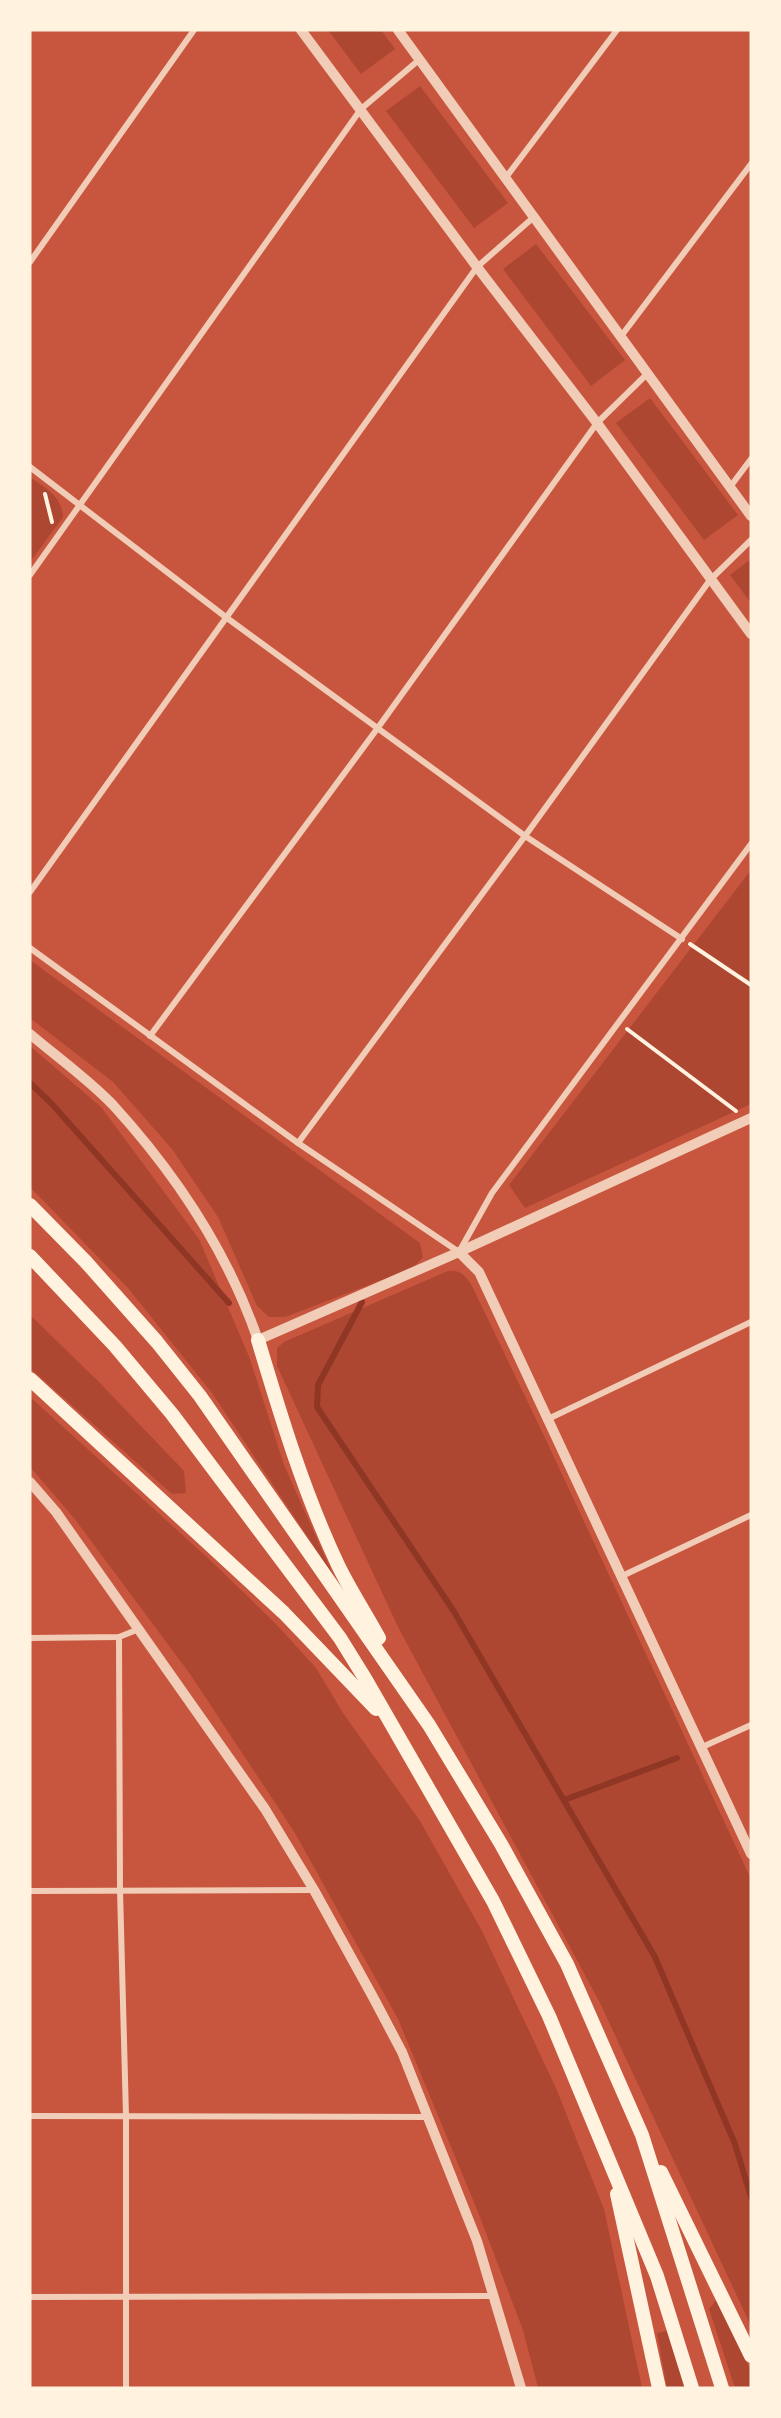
<svg xmlns="http://www.w3.org/2000/svg" width="781" height="2418" font-family="'Fira Sans',sans-serif">
	<rect width="100%" height="100%" fill="#c8553d"/>
	<!-- green -->
	<g fill="#ae4732">
		<polygon points="328,30 381,30 395,49 361,74"/>
		<polygon points="420,86 508,203 474,228 386,111"/>
		<polygon points="536,244 625,360 591,386 503,269"/>
		<polygon points="650,398 738,515 704,540 616,423"/>
		<path d="M30,477C45,488 62,496 63,517L30,562Z"/>
		<polygon points="751,559 751,603 730,575"/>
		<polygon points="751,870 751,1104 525,1208 509,1185"/>
		<polygon points="30,960 420,1243 423,1257 413,1268 285,1317 269,1317 257,1306 218,1217 172,1149 113,1082 30,1018"/>
		<polygon points="30,1046 101,1107 199,1239 250,1359 284,1465 333,1575 212,1393 128,1288 30,1187"/>
		<path d="M448,1271C459,1270 464,1274 471,1284L546,1440L751,1879V2326L600,2003L398,1627L277,1366V1348L284,1342Z"/>
		<polygon points="30,1315 99,1382 184,1471 186,1493 172,1494 30,1368"/>
		<polygon points="30,1397 208,1558 276,1624 316,1668 343,1713 420,1821 482,1931 556,2088 604,2209 642,2388 538,2388 523,2330 478,2212 398,2019 295,1833 190,1674 74,1518 30,1467"/>
		<polygon points="716,2300 751,2371 751,2388 735,2388 709,2309"/>
		<polygon points="667,2331 685,2388 667,2388 657,2333"/>
	</g>
	<g fill="none" stroke-linecap="round" stroke-linejoin="round">
		<!-- stream -->
		<g stroke="#8f3625" stroke-width="6">
			<polyline points="30,1083 51,1103 229,1303"/>
			<polyline points="362,1302 318,1385 317,1407 453,1610 655,1957 735,2144 751,2197"/>
			<polyline points="564,1800 677,1758"/>
		</g>
		<!-- path -->
		<g stroke="#fff3e0" stroke-width="4">
			<polyline points="45,494 52,522"/>
			<polyline points="690,944 751,985"/>
			<polyline points="627,1029 736,1111"/>
		</g>
		<!-- minor -->
		<g stroke="#f1ccb7" stroke-width="6">
			<polyline points="507,176 617,30"/>
			<polyline points="30,262 194,30"/>
			<polyline points="622,335 751,164"/>
			<polyline points="30,467 227,618 525,836 682,939"/>
			<polyline points="730,487 751,459"/>
			<polyline points="30,575 361,109 420,59"/>
			<polyline points="30,892 477,267 535,216"/>
			<polyline points="30,948 298,1143 459,1252 492,1193 751,844"/>
			<polyline points="150,1036 377,729 597,423 647,374"/>
			<polyline points="298,1143 525,836 710,580 751,540"/>
			<polyline points="546,1420 751,1322"/>
			<polyline points="620,1577 751,1515"/>
			<polyline points="119,1637 120,1890 126,2116 126,2388"/>
			<polyline points="30,1638 119,1637 139,1629"/>
			<polyline points="700,1748 751,1725"/>
			<polyline points="30,1891 314,1890"/>
			<polyline points="30,2116 428,2117"/>
			<polyline points="30,2297 494,2296"/>
		</g>
		<!-- tertiary -->
		<g stroke="#f1ccb7" stroke-width="10">
			<polyline points="301,30 477,267 597,423 751,634"/>
			<polyline points="398,30 751,516"/>
			<path d="M30,1034C57,1057 88,1079 113,1105C175,1173 228,1253 258,1340L459,1252L751,1118"/>
			<polyline points="459,1252 479,1272 751,1854"/>
			<polyline points="30,1482 56,1512 265,1809 314,1890 373,1997 402,2052 477,2241 521,2388"/>
		</g>
		<!-- trunk -->
		<g stroke="#fff3e0" stroke-width="14">
			<polyline points="30,1205 86,1262 157,1342 200,1396 429,1725 501,1844 567,1964 642,2135 722,2388"/>
			<polyline points="30,1256 115,1346 172,1414 340,1638 366,1680 493,1901 549,2016 657,2276 692,2388"/>
			<path d="M258,1340C281,1417 304,1493 338,1565C350,1590 366,1614 379,1638"/>
			<polyline points="30,1379 284,1613 376,1709"/>
			<polyline points="661,2172 751,2356"/>
			<polyline points="617,2194 659,2388"/>
		</g>
	</g>
	<!-- border -->
	<rect width="781" height="2418" fill="none" stroke="#fff3e0" stroke-width="63"/>
</svg>
